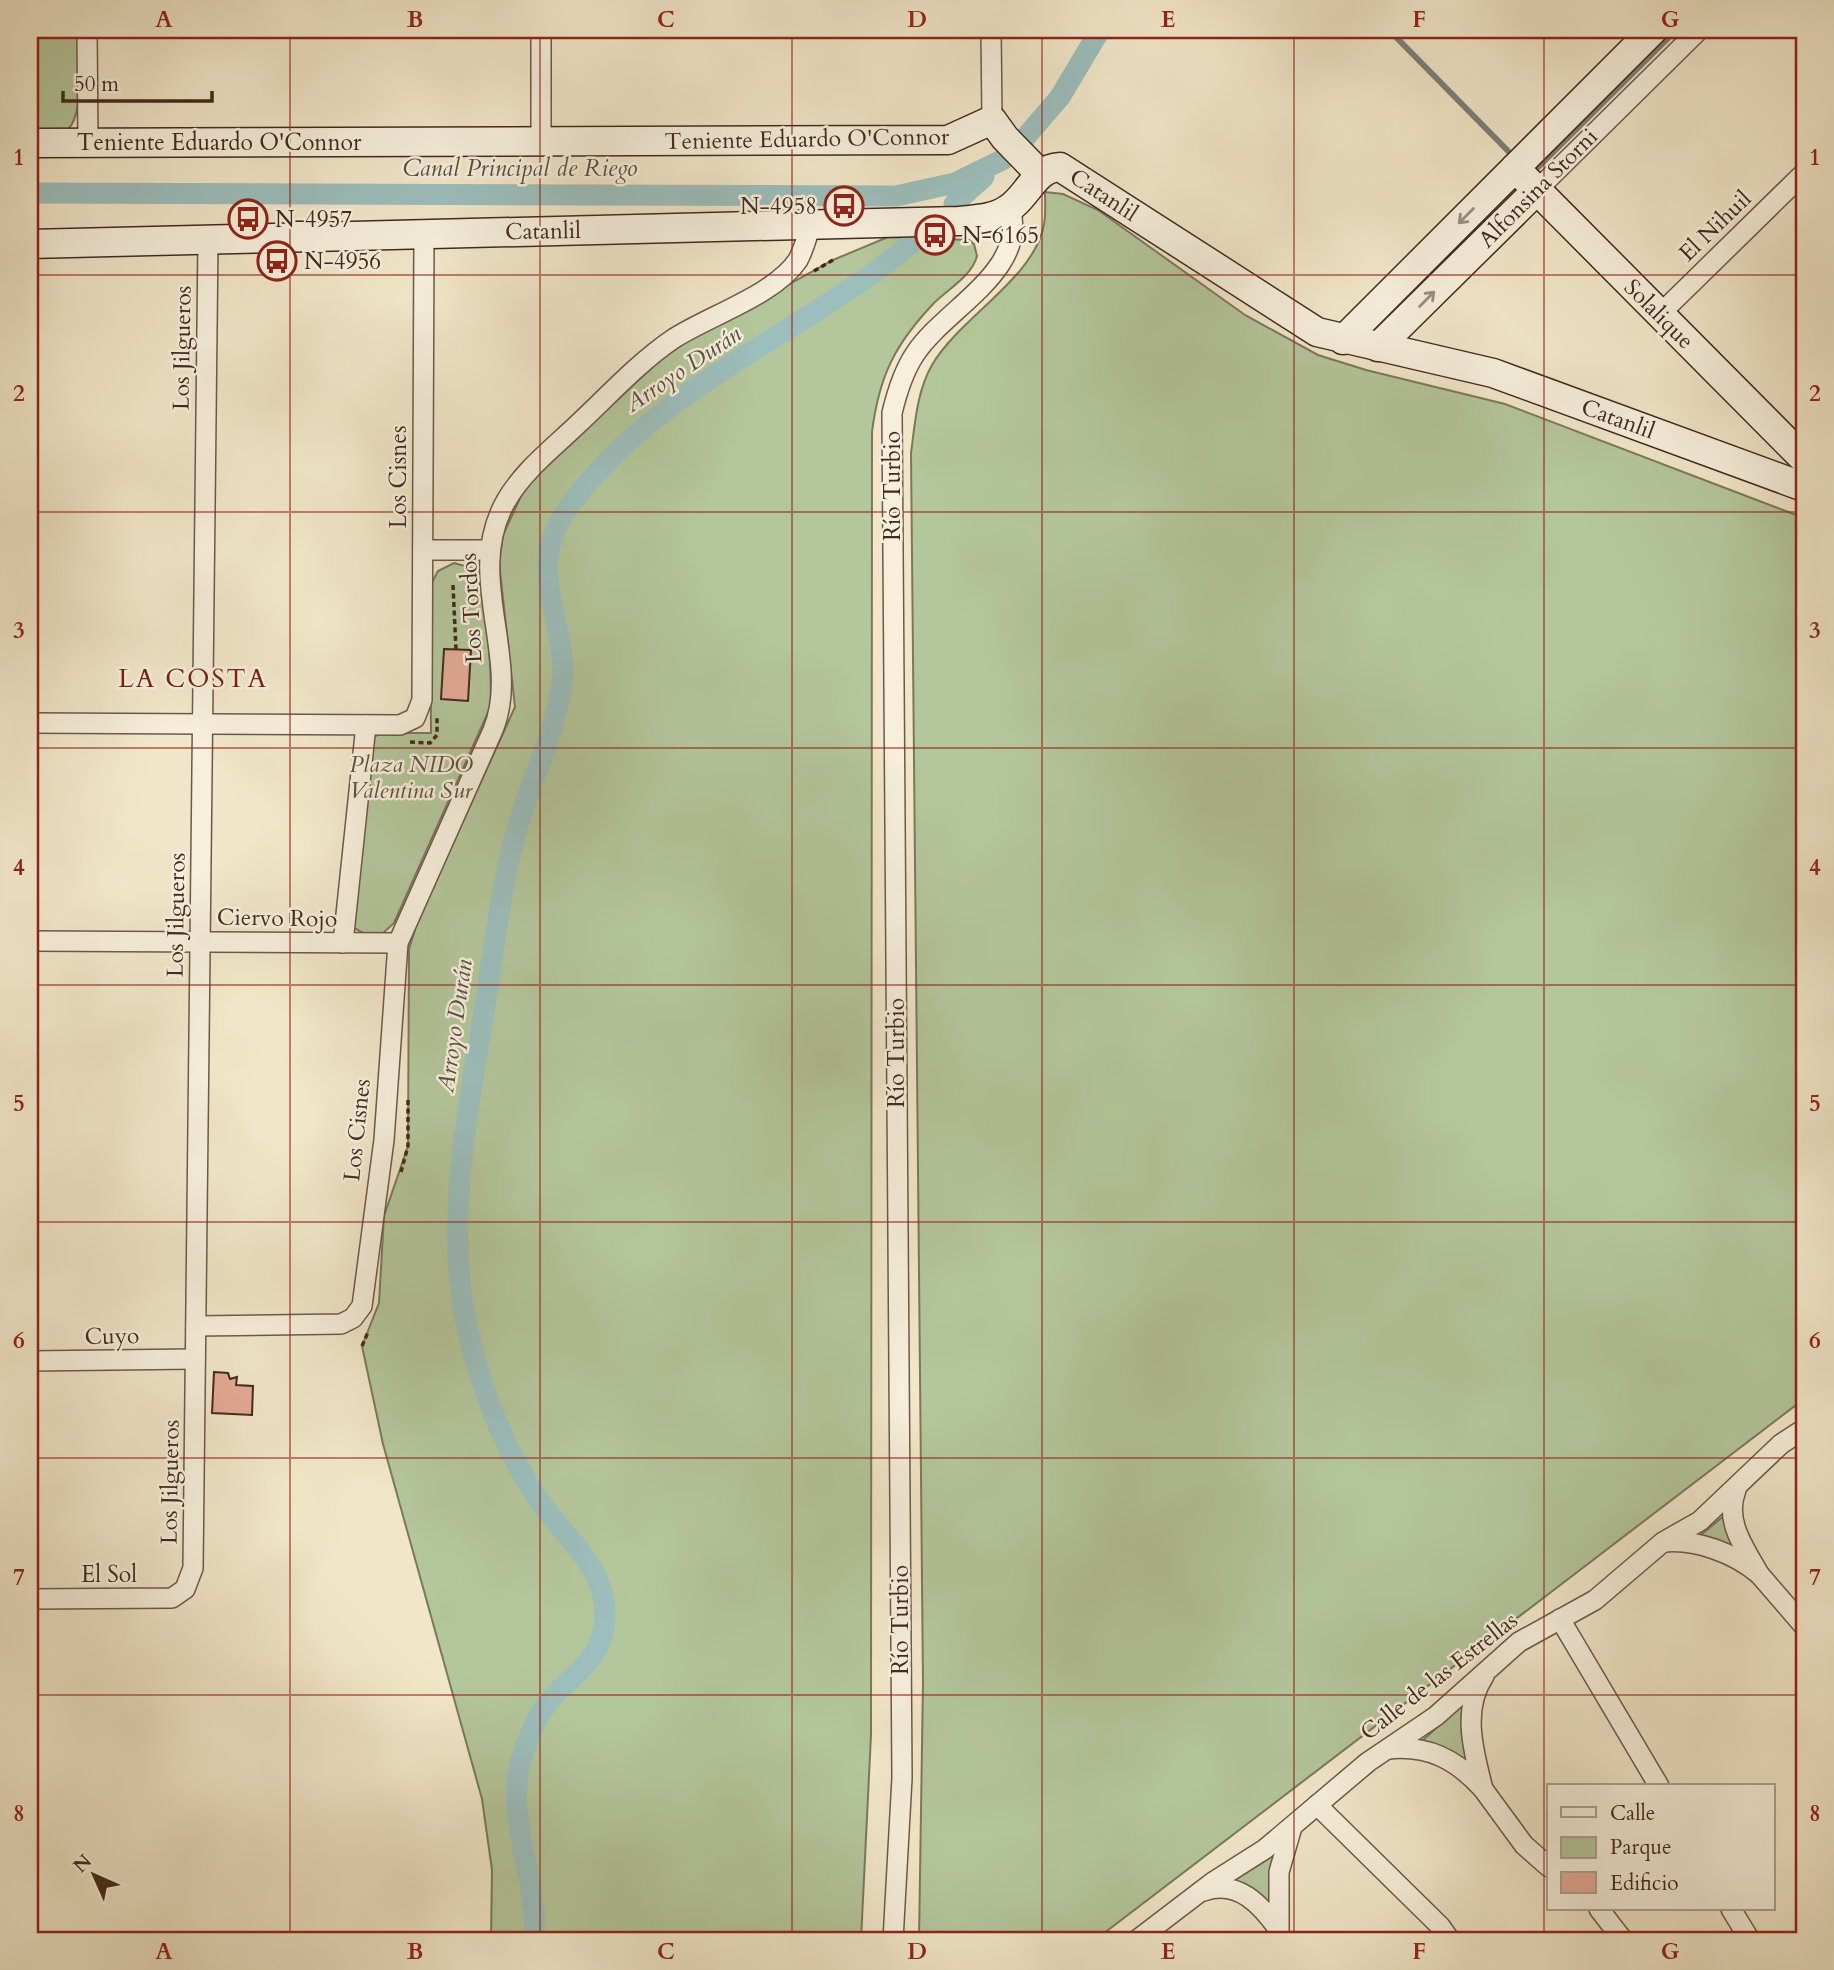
<svg xmlns="http://www.w3.org/2000/svg" width="1834" height="1970" font-family="Cardo,serif">
	<rect width="100%" height="100%" fill="#f1e6c9"/>
	<filter id="stains"><feTurbulence type="fractalNoise" baseFrequency=".00286" numOctaves="4"/><feColorMatrix values="0 0 0 0 .2 0 0 0 0 .09 0 0 0 0 .02 0 0 0 .5 -.17"/></filter>
	<radialGradient id="worn" r=".72"><stop offset=".6" stop-color="#630" stop-opacity="0"/><stop offset="1" stop-color="#630" stop-opacity=".3"/></radialGradient>
	<!-- green -->
	<g fill="#b4c69b" stroke="#7b785d" stroke-width="2">
		<path d="M30,30H78C78,50 86,125 64,131C54,134 40,132 30,133Z"/>
		<path d="M1045,192L1063,194L1098,210L1245,315L1318,355L1366,370L1505,404L1804,518V1399L1095,1940H919L923,1682L911,453C915,423 917,391 932,365C960,317 1035,278 1044,224C1046,214 1045,202 1045,192Z"/>
		<path d="M888,237L969,240L974,244L977,256C972,276 948,289 934,303C895,344 879,376 872,432L871,1735L861,1940H491L492,1870L482,1799L383,1444L362,1346L379,1303L384,1216L408,1146L409,949L418,920L515,707L499,562L503,535L522,494L537,475L660,360L689,340L833,260Z"/>
		<path d="M454,563L472,568C487,584 493,683 490,708L394,923L382,934H365L354,928L373,737L383,733H431L430,586L438,571Z"/>
		<polygon points="1725,1515 1739,1554 1697,1538"/>
		<polygon points="1467,1700 1471,1767 1422,1741"/>
		<polygon points="1274,1855 1271,1907 1235,1880"/>
	</g>
	<g fill="none" stroke-linecap="round" stroke-linejoin="round">
		<!-- stream -->
		<g stroke="#78827d" stroke-width="6">
			<polyline points="1389,30 1511,154"/>
			<polyline points="1538,167 1676,30"/>
		</g>
		<!-- canal -->
		<g stroke="#9cbebc" stroke-width="21">
			<polyline points="1024,139 1060,97 1100,30"/>
			<polyline points="30,193 896,196 955,183 1004,159"/>
			<polyline points="954,204 984,177"/>
			<path d="M534,1940C539,1878 503,1817 522,1756C527,1742 534,1723 542,1711C565,1675 604,1666 605,1616C606,1566 563,1536 538,1499C504,1450 480,1386 467,1327C444,1219 468,1113 485,1006C495,944 501,882 519,822C533,775 557,730 562,681C568,620 523,572 567,510C654,386 802,336 914,241"/>
		</g>
	</g>
	<!-- building -->
	<g fill="#e4aa95" stroke="#42291f" stroke-width="2">
		<polygon points="444,649 471,650 468,701 441,699"/>
		<polygon points="214,1372 228,1373 230,1379 237,1377 236,1385 253,1386 252,1415 212,1413"/>
	</g>
	<g fill="none" stroke-linecap="round" stroke-linejoin="round">
		<!-- street casing -->
		<g stroke="#6e584a" stroke-width="22">
			<g id="street">
				<polyline points="87,30 88,143"/>
				<polyline points="541,30 541,141"/>
				<polyline points="991,30 992,120"/>
				<polyline points="1537,190 1699,30"/>
				<polyline points="1660,314 1804,173"/>
				<polyline points="423,550 490,550"/>
				<polyline points="30,723 400,725 415,718 422,700 424,234"/>
				<polyline points="30,941 398,943"/>
				<polyline points="343,943 366,725"/>
				<path d="M196,1326L341,1324L353,1318L362,1306L384,1140L398,943L493,730C522,659 463,576 506,501C523,471 553,448 578,424C609,395 638,363 673,339C708,316 775,295 798,260C804,249 807,236 811,225"/>
				<polyline points="30,1361 195,1359"/>
				<path d="M1664,1542C1696,1539 1734,1553 1759,1574C1744,1547 1724,1521 1736,1490"/>
				<polyline points="1759,1574 1804,1626"/>
				<polyline points="30,1599 172,1598 185,1589 193,1568 208,240"/>
				<polyline points="1560,1619 1659,1786"/>
				<path d="M1388,1749C1428,1745 1456,1759 1483,1789C1474,1753 1461,1710 1484,1676"/>
				<polyline points="1483,1789 1524,1845 1549,1867"/>
				<polyline points="1317,1805 1440,1926 1450,1940"/>
				<path d="M1204,1891C1238,1879 1261,1905 1279,1930V1872L1292,1827"/>
				<polyline points="1599,1909 1623,1940"/>
				<polyline points="1731,1909 1750,1940"/>
				<path d="M893,1940L902,1778L892,413C897,392 903,372 915,354C945,308 1029,271 1010,208"/>
				<polyline points="1137,1940 1213,1882 1265,1849 1368,1762 1436,1716 1519,1642 1595,1600 1663,1542 1700,1521 1781,1444 1804,1429"/>
			</g>
		</g>
		<!-- secondary casing -->
		<g stroke="#42291f" stroke-width="31">
			<g id="secondary">
				<polyline points="30,143 948,140 992,120 1005,138 1040,174"/>
				<polyline points="1515,168 1804,459"/>
				<path d="M30,244L959,221C976,219 994,219 1008,209C1028,197 1034,168 1060,167L1317,332L1493,373L1804,487"/>
				<polyline points="1343,340 1653,30"/>
				<polyline points="1378,347 1537,190"/>
			</g>
		</g>
		<!-- path -->
		<g stroke="#42291f" stroke-width="3.5" stroke-dasharray="5 3.5" stroke-linecap="butt">
			<polyline points="814,271 833,260"/>
			<polyline points="453,585 456,650"/>
			<polyline points="410,742 430,743 437,735 437,718"/>
			<polyline points="401,1172 408,1146 408,1097"/>
			<polyline points="362,1346 368,1332"/>
		</g>
		<!-- street -->
		<use href="#street" stroke="#f6efdc" stroke-width="19"/>
		<!-- secondary -->
		<use href="#secondary" stroke="#f6efdc" stroke-width="28"/>
	</g>
	<!-- one-way arrows -->
	<defs><path id="oneway-shaft" d="M-6 0H5M1.5-3L5.5 0L1.5 3" fill="none" stroke-width="1.6" stroke-linecap="round" stroke-linejoin="round" transform="scale(1.75)"/></defs>
	<g stroke="#9c8c7e">
		<use href="#oneway-shaft" transform="translate(1466 216) rotate(135)"/>
		<use href="#oneway-shaft" transform="translate(1427 299) rotate(-45)"/>
	</g>
	<!-- grid -->
	<path fill="none" stroke="#8f2418" stroke-width="2" stroke-opacity="0.55" d="M290,30V1940M540,30V1940M792,30V1940M1042,30V1940M1294,30V1940M1544,30V1940M30,275H1804M30,512H1804M30,748H1804M30,985H1804M30,1222H1804M30,1458H1804M30,1695H1804"/>
	<!-- icons -->
	<defs>
		<g id="bus-ring" transform="scale(2.0125)"><circle r="9.5" fill="#f6efdc" stroke="#8f2418" stroke-width="1.5"/><path d="M-5-6H5V4H4V6H2V4H-2V6H-4V4H-5ZM-3.5-4V0h7V-4ZM-3.5 1.2v1.5H-2V1.2ZM2 1.2v1.5H3.5V1.2Z" fill="#8f2418"/></g>
	</defs>
	<g fill-rule="evenodd">
		<use href="#bus-ring" x="844" y="206"/>
		<use href="#bus-ring" x="248" y="219"/>
		<use href="#bus-ring" x="935" y="235"/>
		<use href="#bus-ring" x="277" y="261"/>
	</g>
	<g text-anchor="middle" dominant-baseline="central" stroke-width="5" stroke-linejoin="round" paint-order="stroke">
		<!-- street labels -->
		<g font-size="23" fill="#42291f" stroke="#f6efdc">
			<text transform="translate(807 139) rotate(-1)">Teniente Eduardo O'Connor</text>
			<text x="219" y="142">Teniente Eduardo O'Connor</text>
			<text transform="translate(1538 188) rotate(-45)">Alfonsina Storni</text>
			<text transform="translate(1104 195) rotate(33)">Catanlil</text>
			<text transform="translate(1715 226) rotate(-44)">El Nihuil</text>
			<text transform="translate(543 231) rotate(-1)">Catanlil</text>
			<text transform="translate(1659 314) rotate(45)">Solalique</text>
			<text transform="translate(182 348) rotate(-89)">Los Jilgueros</text>
			<text transform="translate(1618 419) rotate(20)">Catanlil</text>
			<text transform="translate(398 477) rotate(-90)">Los Cisnes</text>
			<text transform="translate(892 486) rotate(-90)">Río Turbio</text>
			<text transform="translate(471 608) rotate(-93)">Los Tordos</text>
			<text transform="translate(176 915) rotate(-89)">Los Jilgueros</text>
			<text transform="translate(277 918) rotate(1)">Ciervo Rojo</text>
			<text transform="translate(896 1053) rotate(-90)">Río Turbio</text>
			<text transform="translate(357 1130) rotate(-84)">Los Cisnes</text>
			<text transform="translate(112 1336) rotate(-1)">Cuyo</text>
			<text transform="translate(170 1482) rotate(-89)">Los Jilgueros</text>
			<text x="109" y="1574">El Sol</text>
			<text transform="translate(900 1620) rotate(-90)">Río Turbio</text>
			<text transform="translate(1439 1676) rotate(-38)">Calle de las Estrellas</text>
		</g>
		<!-- poi labels -->
		<g font-size="23" fill="#42291f" stroke="#f6efdc" text-anchor="start">
			<text x="817" y="206" text-anchor="end">N-4958</text>
			<text x="275" y="219">N-4957</text>
			<text x="962" y="235">N-6165</text>
			<text x="304" y="261">N-4956</text>
		</g>
		<!-- park labels -->
		<g font-size="23" font-style="italic" fill="#5e503e" stroke="#f6efdc">
			<text x="411" y="764">Plaza NIDO<tspan x="411" dy="26">Valentina Sur</tspan></text>
		</g>
		<!-- water labels -->
		<g font-size="24" font-style="italic" fill="#584e46" stroke="#f6efdc">
			<text x="520" y="168">Canal Principal de Riego</text>
			<text transform="translate(683 369) rotate(-34)">Arroyo Durán</text>
			<text transform="translate(455 1026) rotate(-82)">Arroyo Durán</text>
		</g>
		<!-- quarter labels -->
		<g font-size="26" letter-spacing="2" fill="#7a1f14" stroke="#f6efdc">
			<text x="193" y="678">LA COSTA</text>
		</g>
	</g>
	<!-- margin -->
	<rect width="1834" height="1970" fill="none" stroke="#f1e6c9" stroke-width="77"/>
	<!-- legend -->
	<rect x="1547" y="1784" width="228" height="126" fill="#f6efdc" stroke="#aea090" stroke-width="2"/>
	<rect x="1561" y="1807" width="35" height="10" fill="#f6efdc" stroke="#aea090" stroke-width="2"/>
	<text x="1610" y="1820" font-size="21" fill="#42291f">Calle</text>
	<rect x="1561" y="1837" width="35" height="21" fill="#b4c69b" stroke="#aea090" stroke-width="2"/>
	<text x="1610" y="1854" font-size="21" fill="#42291f">Parque</text>
	<rect x="1561" y="1872" width="35" height="21" fill="#e4aa95" stroke="#aea090" stroke-width="2"/>
	<text x="1610" y="1890" font-size="21" fill="#42291f">Edificio</text>
	<!-- north arrow -->
	<g transform="translate(94 1875) rotate(315)" stroke="#f6efdc" stroke-width="5" paint-order="stroke">
	<path d="M0-5L12 26L0 18L-12 26Z" fill="#42291f"/>
	<text y="-10" font-size="19" font-weight="bold" text-anchor="middle" fill="#42291f">N</text>
	</g>
	<!-- scale -->
	<path d="M63 91v10h149v-10" fill="none" stroke="#42291f" stroke-width="3.5"/>
	<text x="74" y="91" font-size="21" fill="#42291f" stroke="#f6efdc" stroke-width="5" paint-order="stroke">50 m</text>
	<rect x="38" y="38" width="1758" height="1894" fill="none" stroke="#8f2418" stroke-width="2.5"/>
	<g font-size="23" text-anchor="middle" font-weight="bold" fill="#8f2418">
		<text x="164" y="27">A</text>
		<text x="415" y="27">B</text>
		<text x="666" y="27">C</text>
		<text x="917" y="27">D</text>
		<text x="1168" y="27">E</text>
		<text x="1419" y="27">F</text>
		<text x="1670" y="27">G</text>
		<text x="19" y="165">1</text>
		<text x="1815" y="165">1</text>
		<text x="19" y="401">2</text>
		<text x="1815" y="401">2</text>
		<text x="19" y="638">3</text>
		<text x="1815" y="638">3</text>
		<text x="19" y="875">4</text>
		<text x="1815" y="875">4</text>
		<text x="19" y="1111">5</text>
		<text x="1815" y="1111">5</text>
		<text x="19" y="1348">6</text>
		<text x="1815" y="1348">6</text>
		<text x="19" y="1585">7</text>
		<text x="1815" y="1585">7</text>
		<text x="19" y="1821">8</text>
		<text x="1815" y="1821">8</text>
		<text x="164" y="1959">A</text>
		<text x="415" y="1959">B</text>
		<text x="666" y="1959">C</text>
		<text x="917" y="1959">D</text>
		<text x="1168" y="1959">E</text>
		<text x="1419" y="1959">F</text>
		<text x="1670" y="1959">G</text>
	</g>
	<rect width="100%" height="100%" filter="url(#stains)"/>
	<rect width="100%" height="100%" fill="url(#worn)"/>
</svg>
